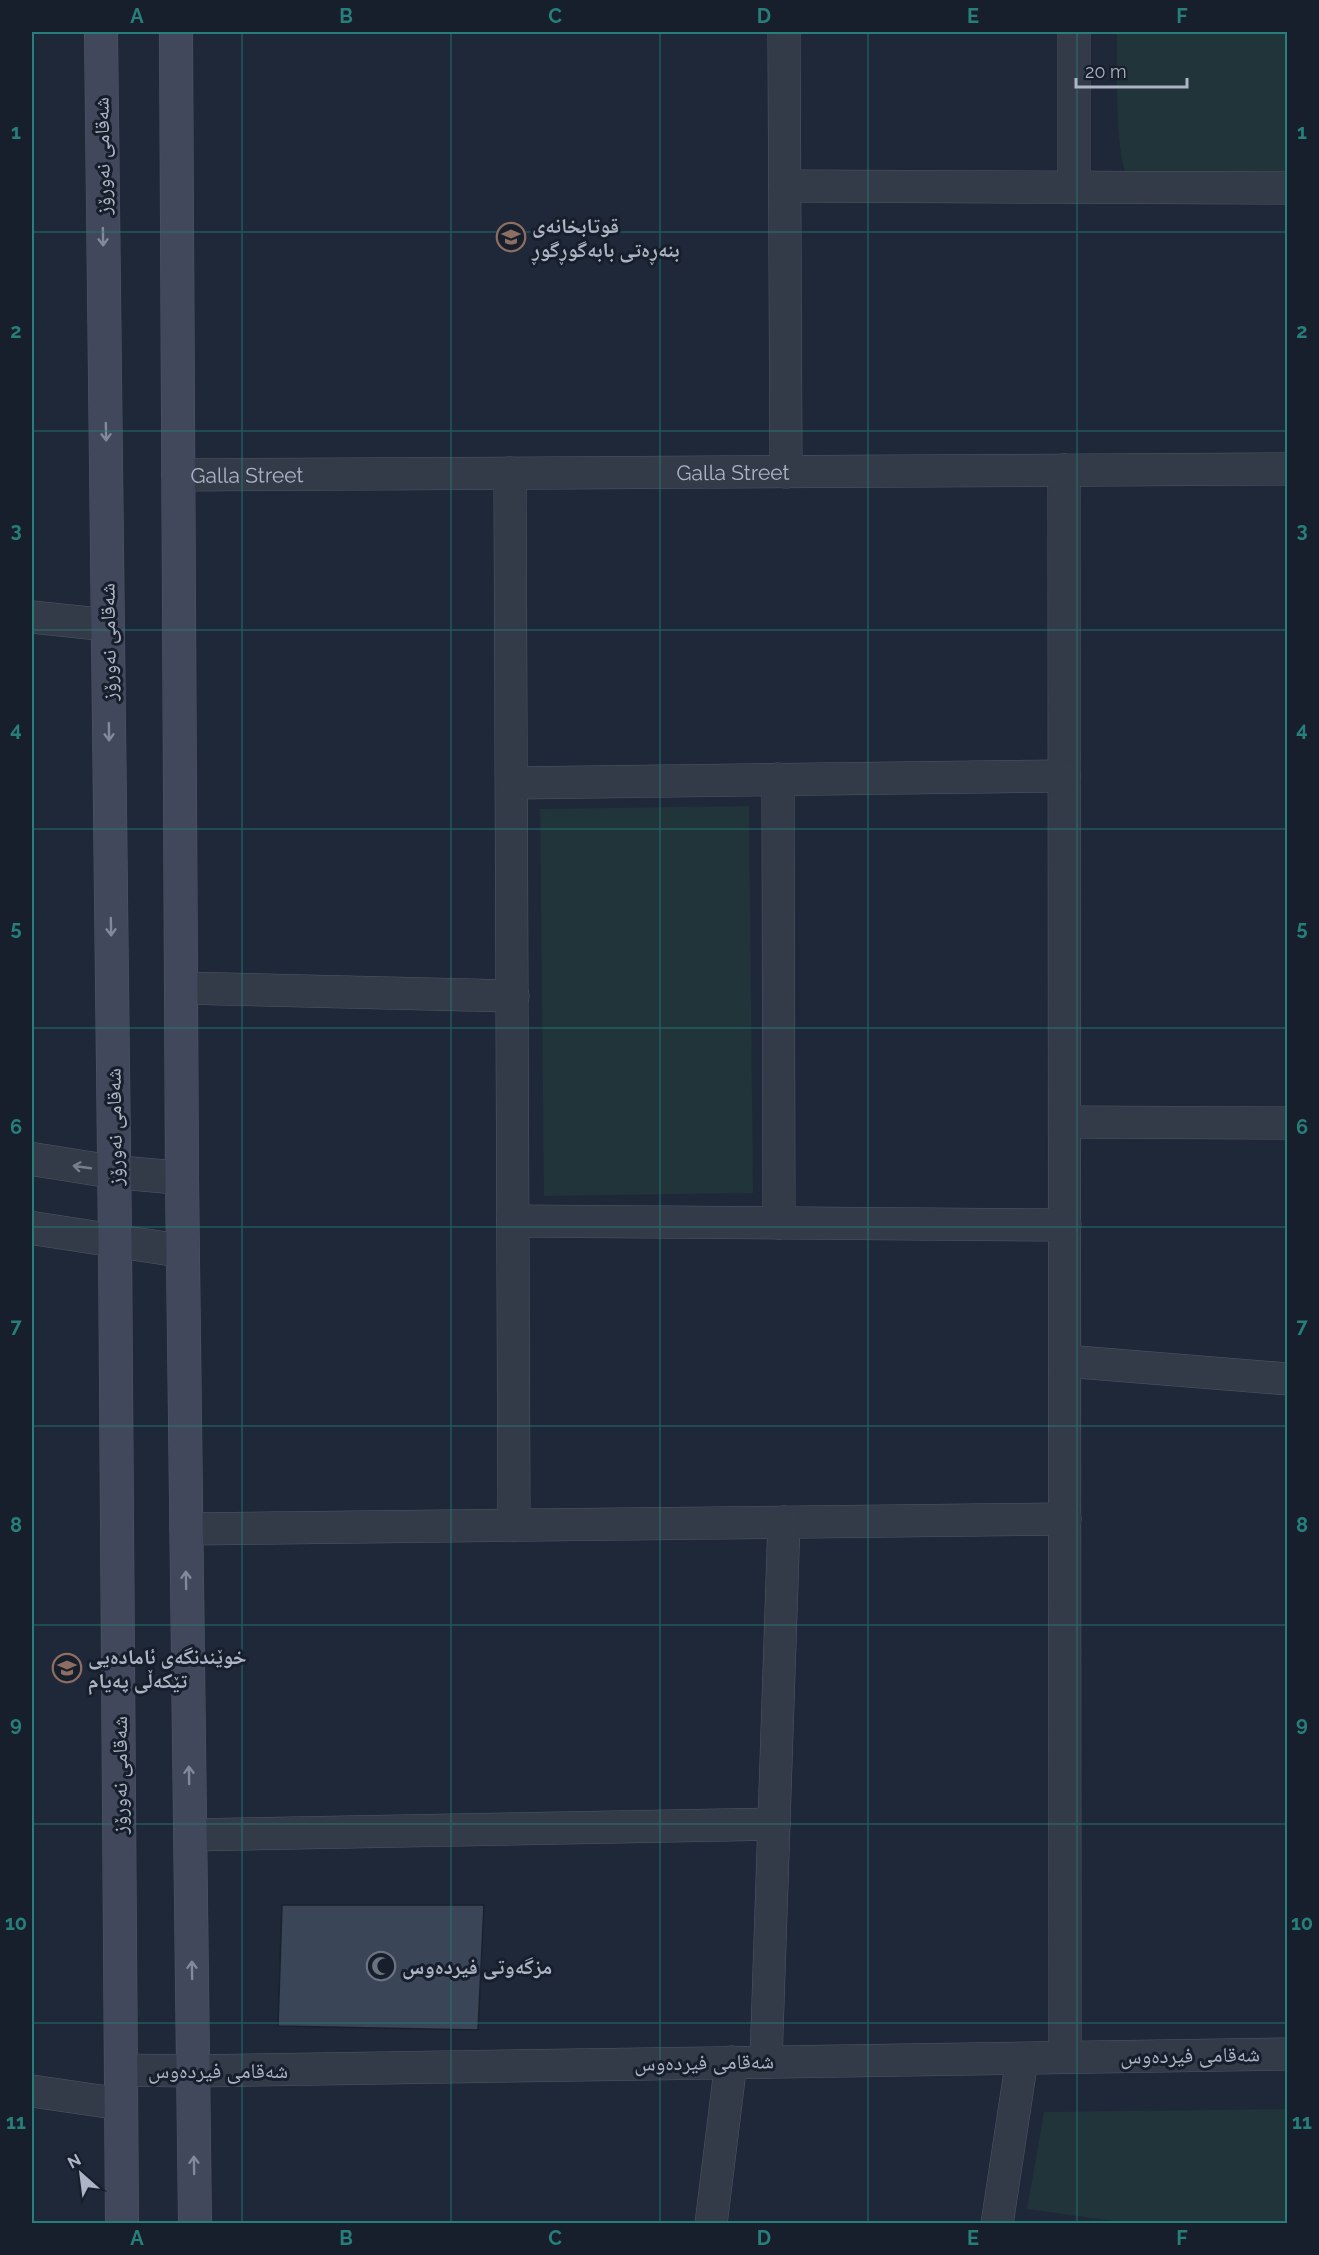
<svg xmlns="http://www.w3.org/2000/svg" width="1319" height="2255" font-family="Raleway,'Noto Naskh Arabic',sans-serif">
	<rect width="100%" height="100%" fill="#1f2838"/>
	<!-- green -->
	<g fill="#213439">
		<path d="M1117,32H1287V173L1127,174C1115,159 1117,56 1117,32Z"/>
		<polygon points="749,806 753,1193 544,1196 540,809"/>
		<polygon points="1287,2109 1287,2223 1135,2224 1027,2209 1044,2112"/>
	</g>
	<!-- building -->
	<polygon fill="#3b4558" stroke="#1a212e" stroke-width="1.5" points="282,1905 484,1905 478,2030 278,2026"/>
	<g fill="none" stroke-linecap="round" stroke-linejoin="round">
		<!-- minor casing -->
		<g stroke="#505766" stroke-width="33">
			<g id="minor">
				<polyline points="784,32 786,472"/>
				<polyline points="1074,32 1074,187"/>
				<polyline points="785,186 1288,188"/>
				<polyline points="1064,470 1065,2056"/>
				<polyline points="510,473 514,1525"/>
				<path id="s1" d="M178,475L1288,469"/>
				<polyline points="32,617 108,625"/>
				<polyline points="778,779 779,1223"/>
				<polyline points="512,783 1064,776"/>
				<polyline points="181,988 513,996"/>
				<polyline points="1065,1122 1288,1123"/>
				<polyline points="513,1221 1065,1225"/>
				<polyline points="1065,1361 1288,1379"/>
				<polyline points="186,1529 1065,1519"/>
				<polyline points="190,1835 774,1824"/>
				<polyline points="766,2062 784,1522"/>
				<polyline points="121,2070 193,2071 1288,2054"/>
				<polyline points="32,2091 121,2104"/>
				<polyline points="711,2224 731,2062"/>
				<polyline points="997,2224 1022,2059"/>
			</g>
		</g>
		<!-- tertiary casing -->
		<g stroke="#505766" stroke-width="34">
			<g id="tertiary">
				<polyline points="32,1159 114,1172 182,1178"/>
				<polyline points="32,1228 182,1251"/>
			</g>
		</g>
		<!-- secondary casing -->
		<g stroke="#505766" stroke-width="34">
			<g id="secondary">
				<polyline points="101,32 115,1241 122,2224"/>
				<polyline points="176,32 182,1178 195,2224"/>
			</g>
		</g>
		<!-- minor -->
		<use href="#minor" stroke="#333a48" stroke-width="32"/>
		<!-- tertiary -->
		<use href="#tertiary" stroke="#333a48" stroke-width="33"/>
		<!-- secondary -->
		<use href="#secondary" stroke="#41485b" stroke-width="33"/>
	</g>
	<!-- one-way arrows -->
	<defs><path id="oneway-shaft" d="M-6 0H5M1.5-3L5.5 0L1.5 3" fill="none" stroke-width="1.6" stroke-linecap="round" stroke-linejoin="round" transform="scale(1.5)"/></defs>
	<g stroke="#82899b">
		<use href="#oneway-shaft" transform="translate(103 237) rotate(89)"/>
		<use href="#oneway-shaft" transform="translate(106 432) rotate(89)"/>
		<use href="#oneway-shaft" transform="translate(109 732) rotate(89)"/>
		<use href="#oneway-shaft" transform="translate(111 927) rotate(89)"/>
		<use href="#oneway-shaft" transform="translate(186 1580) rotate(-91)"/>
		<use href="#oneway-shaft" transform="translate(189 1775) rotate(-91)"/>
		<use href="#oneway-shaft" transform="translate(192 1970) rotate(-91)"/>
		<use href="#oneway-shaft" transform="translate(194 2165) rotate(-91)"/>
	</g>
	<use stroke="#767d8d" href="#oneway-shaft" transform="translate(82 1167) rotate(-172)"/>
	<!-- grid -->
	<path fill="none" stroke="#277f7b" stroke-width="1.5" stroke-opacity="0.55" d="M242,32V2224M451,32V2224M660,32V2224M868,32V2224M1077,32V2224M32,232H1288M32,431H1288M32,630H1288M32,829H1288M32,1028H1288M32,1227H1288M32,1426H1288M32,1625H1288M32,1824H1288M32,2023H1288"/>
	<!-- icons -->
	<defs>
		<g id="school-ring" transform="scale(1.5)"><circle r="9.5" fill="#181f2c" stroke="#8d6e63" stroke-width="1.5"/><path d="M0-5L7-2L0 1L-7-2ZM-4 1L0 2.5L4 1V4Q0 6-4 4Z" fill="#8d6e63"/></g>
		<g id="mosque-ring" transform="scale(1.5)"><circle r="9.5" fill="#181f2c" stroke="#6b7280" stroke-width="1.5"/><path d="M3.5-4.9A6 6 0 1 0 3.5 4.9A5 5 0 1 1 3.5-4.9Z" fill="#6b7280"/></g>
	</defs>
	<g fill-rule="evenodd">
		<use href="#school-ring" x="511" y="237"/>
		<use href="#school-ring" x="67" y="1668"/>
		<use href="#mosque-ring" x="381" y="1966"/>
	</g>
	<g text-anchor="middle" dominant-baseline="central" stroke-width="6" stroke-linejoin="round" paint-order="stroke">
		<!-- street labels -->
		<g font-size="21" fill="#adb4c5" stroke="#181f2c">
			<text transform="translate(102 156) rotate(-91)">شەقامی نەورۆز</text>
			<text stroke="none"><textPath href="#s1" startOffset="555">Galla Street</textPath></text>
			<text stroke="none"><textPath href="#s1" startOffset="69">Galla Street</textPath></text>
			<text transform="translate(108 642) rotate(-91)">شەقامی نەورۆز</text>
			<text transform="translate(114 1127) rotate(-91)">شەقامی نەورۆز</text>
			<text transform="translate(119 1775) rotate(-90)">شەقامی نەورۆز</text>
			<text transform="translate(1190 2055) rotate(-1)">شەقامی فیردەوس</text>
			<text transform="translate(704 2062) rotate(-1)">شەقامی فیردەوس</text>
			<text x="218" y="2070">شەقامی فیردەوس</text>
		</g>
		<!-- poi labels -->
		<g font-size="21" font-weight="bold" fill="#adb4c5" stroke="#181f2c" text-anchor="start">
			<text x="532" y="225">قوتابخانەی<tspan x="532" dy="24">بنەڕەتی بابەگوڕگوڕ</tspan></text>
			<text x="88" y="1656">خوێندنگەی ئامادەیی<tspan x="88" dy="24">تێکەڵی پەیام</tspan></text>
			<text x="402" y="1966">مزگەوتی فیردەوس</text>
		</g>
	</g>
	<!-- border -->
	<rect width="1319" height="2255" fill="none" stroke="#181f2c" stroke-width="66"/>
	<!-- north arrow -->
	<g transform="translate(81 2174) rotate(332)" stroke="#181f2c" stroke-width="4.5" paint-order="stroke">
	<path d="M0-4.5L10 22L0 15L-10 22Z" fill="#adb4c5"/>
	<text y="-9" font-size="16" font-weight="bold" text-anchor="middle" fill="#adb4c5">N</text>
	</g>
	<!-- scale -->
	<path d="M1076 78v9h111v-9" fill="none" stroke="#adb4c5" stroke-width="3"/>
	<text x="1085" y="78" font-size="18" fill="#adb4c5" stroke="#181f2c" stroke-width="4.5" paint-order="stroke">20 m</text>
	<rect x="33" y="33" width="1253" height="2189" fill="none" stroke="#277f7b" stroke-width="2"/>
	<g font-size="20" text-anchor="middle" font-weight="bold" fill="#277f7b">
		<text x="137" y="23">A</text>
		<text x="346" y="23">B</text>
		<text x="555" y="23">C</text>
		<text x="764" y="23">D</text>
		<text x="973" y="23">E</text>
		<text x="1182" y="23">F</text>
		<text x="16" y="139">1</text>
		<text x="1302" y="139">1</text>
		<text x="16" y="338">2</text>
		<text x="1302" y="338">2</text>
		<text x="16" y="537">3</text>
		<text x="1302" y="537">3</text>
		<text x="16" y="736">4</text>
		<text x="1302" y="736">4</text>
		<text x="16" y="935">5</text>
		<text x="1302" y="935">5</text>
		<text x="16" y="1134">6</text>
		<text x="1302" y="1134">6</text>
		<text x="16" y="1333">7</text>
		<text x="1302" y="1333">7</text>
		<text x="16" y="1532">8</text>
		<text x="1302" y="1532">8</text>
		<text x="16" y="1731">9</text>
		<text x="1302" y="1731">9</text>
		<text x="16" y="1930">10</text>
		<text x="1302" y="1930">10</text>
		<text x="16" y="2129">11</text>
		<text x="1302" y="2129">11</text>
		<text x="137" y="2245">A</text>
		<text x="346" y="2245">B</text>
		<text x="555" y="2245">C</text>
		<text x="764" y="2245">D</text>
		<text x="973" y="2245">E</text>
		<text x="1182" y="2245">F</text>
	</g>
</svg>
